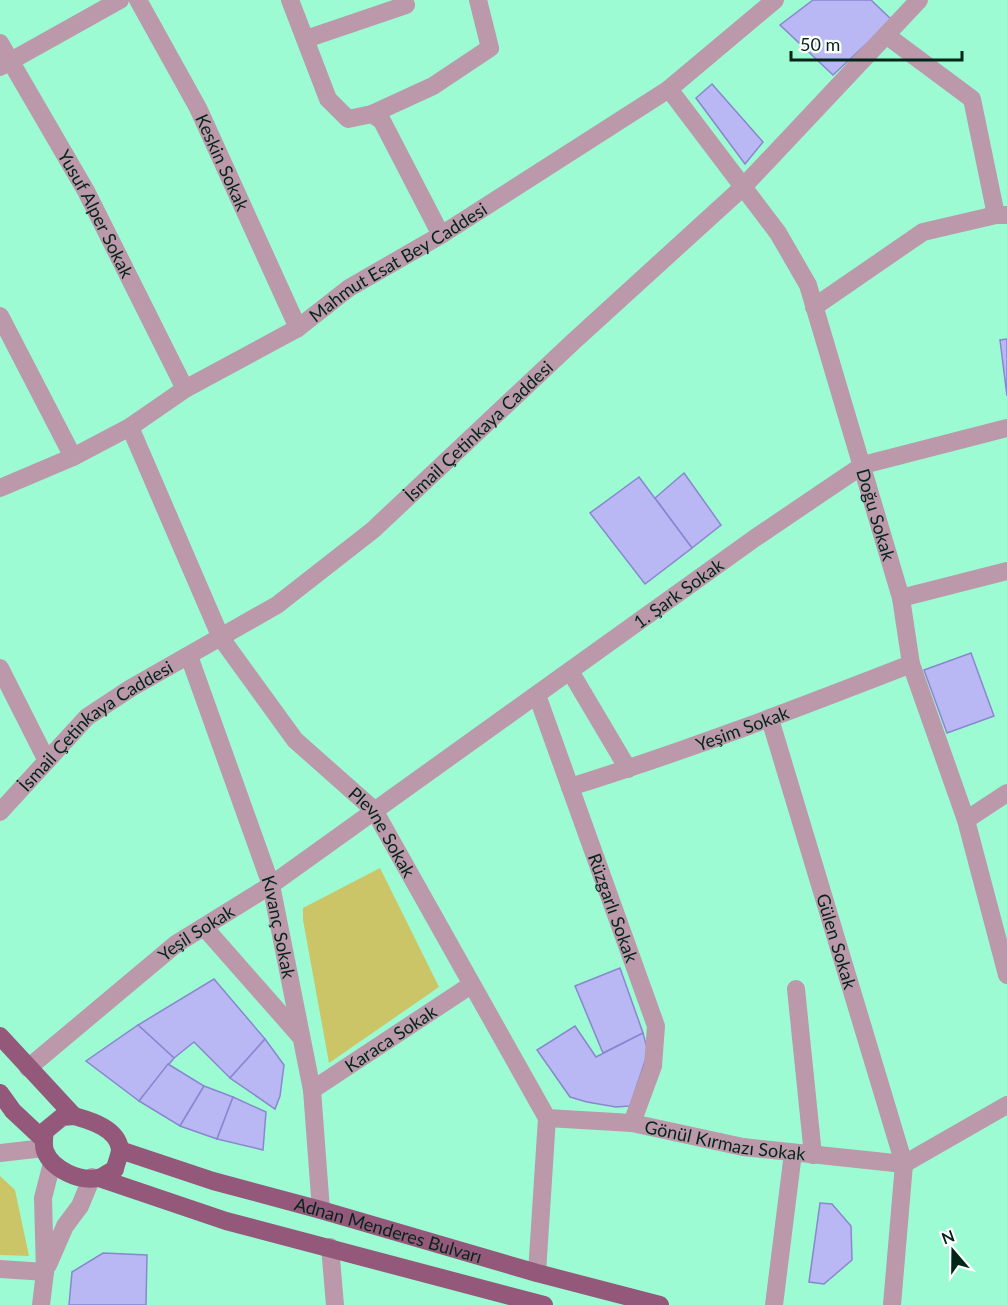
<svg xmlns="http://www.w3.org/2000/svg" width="1007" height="1305" font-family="Lato,sans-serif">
	<rect width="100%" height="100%" fill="#9dfbd4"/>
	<!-- green -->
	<g fill="#cbc568">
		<polygon points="380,868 439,987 329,1063 303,920 303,908"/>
		<polygon points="0,1176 15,1190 29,1256 0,1255"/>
	</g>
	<!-- building -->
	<g fill="#b9b7f4" stroke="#8a87ce" stroke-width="1.5">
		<polygon points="813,0 871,0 892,20 833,75 780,25"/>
		<polygon points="712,84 763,142 745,164 696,98"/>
		<polygon points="1007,339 1007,396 1000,340"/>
		<polygon points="684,473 721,525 692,548 655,498"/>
		<polygon points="639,477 692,548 645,584 590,513"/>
		<polygon points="971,653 994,716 947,733 924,670"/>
		<polygon points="620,968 643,1033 603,1053 575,986"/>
		<polygon points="214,979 265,1039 230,1078 194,1042 174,1058 138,1025"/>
		<polygon points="138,1025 174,1058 139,1101 86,1061"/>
		<polygon points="575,1026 596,1057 643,1033 648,1052 630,1106 616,1107 587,1102 570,1097 537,1050"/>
		<polygon points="265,1039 284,1065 280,1096 275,1109 230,1078"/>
		<polygon points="168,1064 204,1086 180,1126 139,1101"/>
		<polygon points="204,1086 233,1097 217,1139 180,1126"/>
		<polygon points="233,1097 266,1112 263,1150 217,1139"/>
		<polygon points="820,1203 832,1204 851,1226 852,1260 824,1284 809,1282"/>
		<polygon points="103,1253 147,1255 146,1305 69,1305 72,1272"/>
	</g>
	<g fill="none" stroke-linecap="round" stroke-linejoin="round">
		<!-- minor -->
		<g stroke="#bb99ab" stroke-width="18">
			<path id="s1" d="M138,0L198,108L298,328"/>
			<polyline points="290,0 328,99 348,119 372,114 382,121 441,235"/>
			<polyline points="886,35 972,99 996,215"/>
			<polyline points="306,39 406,5"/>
			<path id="s2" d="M0,43L86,191L185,389"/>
			<polyline points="0,67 120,0"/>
			<path id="s3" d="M669,89L778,233L808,285L901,598L911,664L966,820L1007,975"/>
			<polyline points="372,114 433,86 490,48 478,0"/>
			<polyline points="814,307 923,232 996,215 1007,215"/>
			<polyline points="0,316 73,457"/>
			<path id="s4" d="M130,427L221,638L295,740L374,810L547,1118L537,1273"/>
			<path id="s5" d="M0,488L73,457L130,427L185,389L298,328L349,288L441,235L669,89L775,0"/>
			<polyline points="901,598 1007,571"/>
			<path id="s6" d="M189,656L271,885L312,1090L321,1210"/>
			<polyline points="0,668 47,761"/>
			<polyline points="570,671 628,769"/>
			<path id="s7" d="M537,695L656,1026L653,1066L632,1123"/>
			<path id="s8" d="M770,719L904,1164L892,1305"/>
			<path id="s9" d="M570,787C686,751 798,708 911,664"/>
			<path id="s10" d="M0,812L87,717L131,688L277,605L373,530L574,341L742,188L919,0"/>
			<polyline points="966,820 1007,793"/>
			<polyline points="204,927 300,1036"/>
			<polyline points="796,989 813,1155"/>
			<path id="s11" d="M28,1068L176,944L271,885L755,538L863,465L1007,428"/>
			<path id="s12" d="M312,1090L471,985"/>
			<path id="s13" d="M547,1118L632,1123L743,1147L904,1164"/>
			<polyline points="0,1153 44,1148"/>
			<polyline points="904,1164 1007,1105"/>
			<polyline points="330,1247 335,1305"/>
			<polyline points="48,1265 65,1226 80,1206 92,1177"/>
			<polyline points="0,1269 45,1272"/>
			<polyline points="41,1305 45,1272 43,1198 52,1163"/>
			<polyline points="774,1305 793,1153"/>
		</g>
		<!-- major -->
		<g stroke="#94587a" stroke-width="18">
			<polyline points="0,1036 74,1116"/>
			<polyline points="0,1093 13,1111 44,1140"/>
			<path d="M74,1116C91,1121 117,1128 120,1149C120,1155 116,1163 115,1169C110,1171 104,1177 98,1178C79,1182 52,1169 45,1151C43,1145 44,1137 45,1131L62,1117Z"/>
			<path id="s14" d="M120,1150L213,1181L321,1210L537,1273L660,1305"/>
			<polyline points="99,1178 226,1221 544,1305"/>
		</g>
	</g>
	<g text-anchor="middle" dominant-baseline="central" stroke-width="6" stroke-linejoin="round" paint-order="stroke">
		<!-- street labels -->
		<g font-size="18" fill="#002618" stroke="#fff">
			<text stroke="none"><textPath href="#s1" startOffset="183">Keskin Sokak</textPath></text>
			<text stroke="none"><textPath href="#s2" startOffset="196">Yusuf Alper Sokak</textPath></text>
			<text stroke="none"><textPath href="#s5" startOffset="459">Mahmut Esat Bey Caddesi</textPath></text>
			<text stroke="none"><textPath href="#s10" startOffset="616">İsmail Çetinkaya Caddesi</textPath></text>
			<text stroke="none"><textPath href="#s3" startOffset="480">Doğu Sokak</textPath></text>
			<text stroke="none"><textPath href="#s11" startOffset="806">1. Şark Sokak</textPath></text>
			<text stroke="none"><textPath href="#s10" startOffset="130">İsmail Çetinkaya Caddesi</textPath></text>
			<text stroke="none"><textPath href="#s9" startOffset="182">Yeşim Sokak</textPath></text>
			<text stroke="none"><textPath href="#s4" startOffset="484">Plevne Sokak</textPath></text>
			<text stroke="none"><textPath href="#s7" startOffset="226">Rüzgarlı Sokak</textPath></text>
			<text stroke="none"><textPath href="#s6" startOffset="286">Kıvanç Sokak</textPath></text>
			<text stroke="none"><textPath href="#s11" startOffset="216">Yeşil Sokak</textPath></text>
			<text stroke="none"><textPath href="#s8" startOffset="232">Gülen Sokak</textPath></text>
			<text stroke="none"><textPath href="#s12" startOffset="94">Karaca Sokak</textPath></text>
			<text stroke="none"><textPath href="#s13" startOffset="180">Gönül Kırmazı Sokak</textPath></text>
			<text stroke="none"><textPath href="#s14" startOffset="280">Adnan Menderes Bulvarı</textPath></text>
		</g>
	</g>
	<!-- north arrow -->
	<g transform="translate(953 1251) rotate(340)" stroke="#ffffff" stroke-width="4.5" paint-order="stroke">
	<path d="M0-4.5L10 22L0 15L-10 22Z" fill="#002618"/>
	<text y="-9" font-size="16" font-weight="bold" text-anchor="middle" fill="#002618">N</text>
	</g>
	<!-- scale -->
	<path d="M791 51v9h171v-9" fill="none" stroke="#002618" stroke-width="3"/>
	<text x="800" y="51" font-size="18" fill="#002618" stroke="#ffffff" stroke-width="4.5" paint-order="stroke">50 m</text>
</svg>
